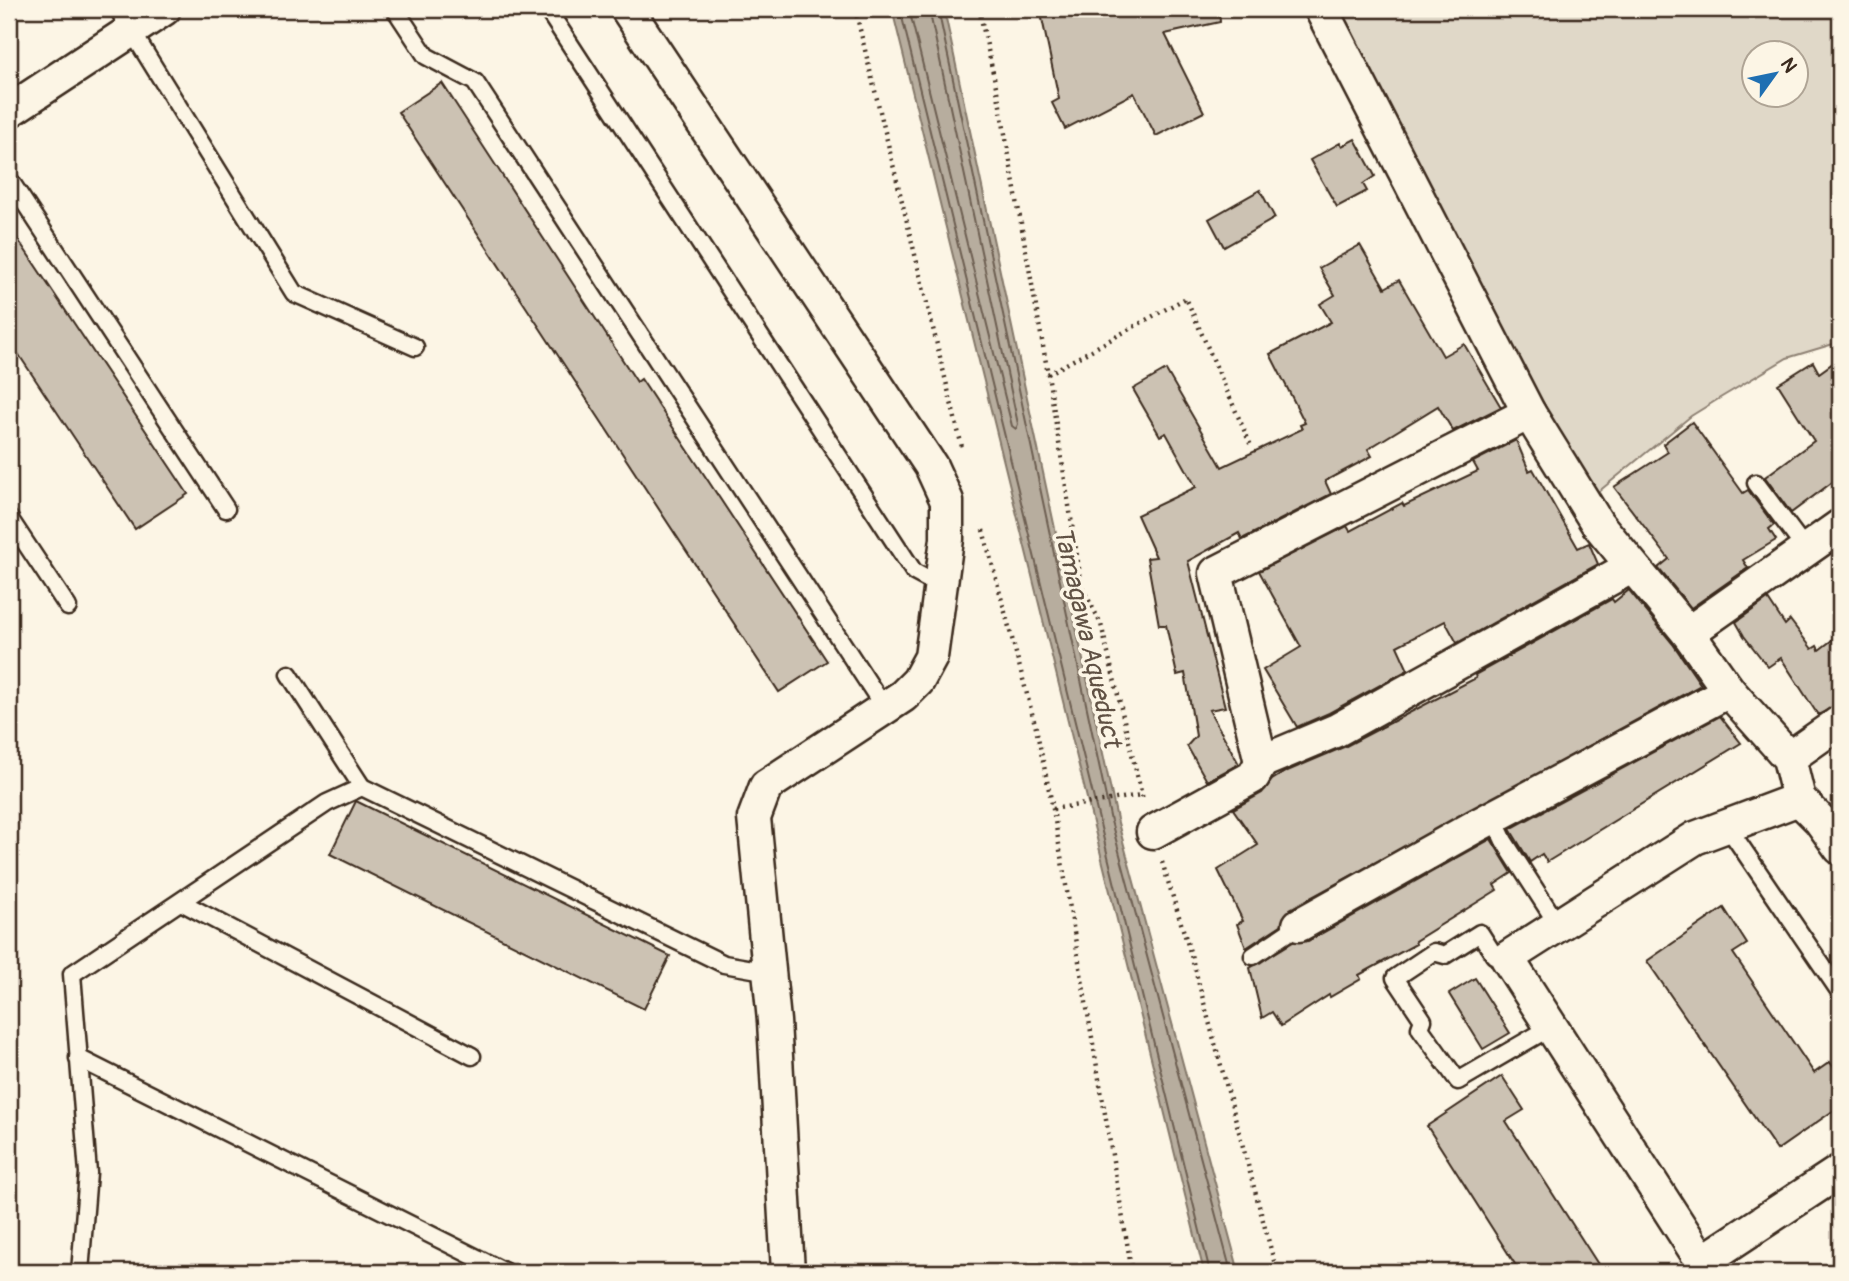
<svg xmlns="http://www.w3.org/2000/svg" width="1849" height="1281" font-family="Pangolin,sans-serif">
	<rect width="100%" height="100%" fill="#fcf5e5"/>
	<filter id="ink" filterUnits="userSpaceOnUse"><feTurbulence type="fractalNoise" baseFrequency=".0143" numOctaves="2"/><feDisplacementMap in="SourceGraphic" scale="14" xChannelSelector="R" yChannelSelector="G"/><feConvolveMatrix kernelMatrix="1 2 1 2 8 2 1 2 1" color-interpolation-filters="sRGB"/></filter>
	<g filter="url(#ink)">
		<!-- green -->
		<path fill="#e0d8c8" stroke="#8e8173" stroke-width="2" fill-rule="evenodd" d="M1337,9H1840V342L1787,358L1720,398L1691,416L1592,497ZM1755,52H1797V94H1755Z"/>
		<!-- water -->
		<polygon fill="#b7ad9e" stroke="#85796b" stroke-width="2" points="892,9 944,9 1117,819 1239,1272 1204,1272"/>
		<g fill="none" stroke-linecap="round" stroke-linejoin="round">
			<!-- shore -->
			<g stroke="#6d5e51" stroke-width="2">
				<polyline points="900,9 1210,1272"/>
				<polyline points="909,9 1012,426 1016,429 1018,424 929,9"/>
				<polyline points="938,9 1111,821 1231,1272"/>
			</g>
		</g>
		<!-- building -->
		<g fill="#ccc2b3" stroke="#3b2a1e" stroke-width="2">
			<polygon points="1040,9 1219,9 1220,22 1165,34 1204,112 1156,136 1134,93 1065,129 1052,103 1059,99"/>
			<polygon points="442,83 637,382 641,379 827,661 779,692 398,112"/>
			<polygon points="1355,139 1375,176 1363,184 1367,191 1337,207 1310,160 1340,143 1342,146"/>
			<polygon points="1260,190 1275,218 1224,247 1209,219"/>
			<polygon points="9,226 188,494 135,529 9,340"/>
			<polygon points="1360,245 1385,288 1399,280 1443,356 1464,344 1501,407 1453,431 1438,406 1368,449 1372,456 1325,481 1331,494 1242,539 1239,533 1188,561 1225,707 1209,710 1239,764 1207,781 1187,746 1196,736 1185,673 1177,675 1166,625 1159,625 1147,558 1156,557 1137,515 1196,487 1166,433 1160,436 1133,389 1166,370 1222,467 1302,429 1300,425 1305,423 1270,354 1331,322 1320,304 1335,295 1319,268"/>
			<polygon points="1840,358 1840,481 1838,478 1791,513 1765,477 1814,441 1778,384 1813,362 1819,373"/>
			<polygon points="1692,422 1743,493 1748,490 1774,525 1769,529 1776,540 1743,560 1748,568 1691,608 1658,568 1669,559 1614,487 1668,452 1663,444"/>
			<polygon points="1516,440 1529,471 1533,469 1578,548 1589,543 1598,564 1457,643 1445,621 1397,646 1408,670 1329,713 1297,727 1263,670 1301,647 1259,571 1347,526 1350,531 1402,503 1404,506 1478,471 1473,462"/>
			<polygon points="1629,590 1673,644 1701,685 1290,909 1281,925 1246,948 1237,924 1243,921 1218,870 1258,845 1233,809 1262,793 1272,780 1285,772 1346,746 1476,678 1475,675 1612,599 1614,602"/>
			<polygon points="1768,599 1785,625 1790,620 1812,649 1817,646 1819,650 1840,634 1840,704 1818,715 1781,658 1768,667 1744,636 1736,622"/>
			<polygon points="1720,716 1741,743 1547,862 1542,854 1530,862 1510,829"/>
			<polygon points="356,801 670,956 644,1009 330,854"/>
			<polygon points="1491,839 1512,873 1494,885 1497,890 1415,941 1416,944 1359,975 1361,979 1330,997 1329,995 1281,1026 1272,1012 1262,1018 1250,968 1293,942 1308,941"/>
			<polygon points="1724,908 1747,944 1733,953 1814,1073 1830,1062 1840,1077 1840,1106 1777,1150 1647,961"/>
			<polygon points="1475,978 1510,1033 1483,1049 1449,994"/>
			<polygon points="1502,1076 1524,1110 1506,1121 1603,1272 1520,1272 1427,1126"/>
		</g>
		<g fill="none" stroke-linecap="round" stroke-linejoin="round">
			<!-- service casing -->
			<g stroke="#3b2a1e" stroke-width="21">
				<g id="service">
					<polyline points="118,9 294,293 415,347"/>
					<polyline points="395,9 426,56 475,82 884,707"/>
					<polyline points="547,9 914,572 940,586"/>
					<polyline points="9,179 226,509"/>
					<polyline points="1756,483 1806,550"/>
					<polyline points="9,518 68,607"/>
					<polyline points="289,674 362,787"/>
					<polyline points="1493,817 1504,841 1558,925"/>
					<polyline points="1727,826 1840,992"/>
					<polyline points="181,902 472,1056"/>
					<polyline points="1253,956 1299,925"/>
					<polyline points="1509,957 1494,955 1480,933 1445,955 1434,952 1395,978 1423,1020 1420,1028 1458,1081 1551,1027"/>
					<polyline points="78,1058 505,1272"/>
					<polyline points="80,1272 88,1173 72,974 327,803 362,787 724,964 770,972"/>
				</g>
			</g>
			<!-- minor casing -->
			<g stroke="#3b2a1e" stroke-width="37">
				<g id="minor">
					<polyline points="627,9 931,466 947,501 947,539 931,657 918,681 903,696 766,786 754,818 774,1021 788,1272"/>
					<polyline points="1321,9 1529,413 1597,523 1688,633 1729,691 1789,758 1799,799 1820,820 1840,848"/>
					<polyline points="9,111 164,9"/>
					<polyline points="1529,413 1216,573 1261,762 1337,730 1631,567"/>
					<polyline points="1688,633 1840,526"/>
					<polyline points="1789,758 1840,722"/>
					<polyline points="1153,832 1253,777 1262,761"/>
					<polyline points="1299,925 1476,826 1729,691"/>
					<polyline points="1702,1262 1840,1171"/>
					<polyline points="1709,1272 1507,958 1695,838 1799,799"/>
				</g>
			</g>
			<!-- path -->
			<g stroke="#3b2a1e" stroke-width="4.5" stroke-dasharray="2 5" stroke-linecap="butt">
				<polyline points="855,9 962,447"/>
				<polyline points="979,9 999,100 1048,374 1082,587 1101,624 1143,800"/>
				<polyline points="1048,374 1186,298 1252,448"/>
				<polyline points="983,530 1036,728 1053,809 1132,1272"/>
				<polyline points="1053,809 1141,795"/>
				<polyline points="1162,862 1191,955 1277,1272"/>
			</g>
			<!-- service -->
			<use href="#service" stroke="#fcf5e5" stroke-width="16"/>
			<!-- minor -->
			<use href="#minor" stroke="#fcf5e5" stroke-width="32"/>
		</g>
	</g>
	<g text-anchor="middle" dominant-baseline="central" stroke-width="7" stroke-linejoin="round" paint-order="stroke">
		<!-- water labels -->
		<g font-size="26" font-style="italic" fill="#605144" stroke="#fcf5e5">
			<text transform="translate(1087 637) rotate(77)">Tamagawa Aqueduct</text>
		</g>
	</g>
	<!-- margin -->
	<rect width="1849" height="1281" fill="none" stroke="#fcf5e5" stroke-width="35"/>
	<rect x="18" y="18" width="1814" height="1246" fill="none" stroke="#3b2a1e" stroke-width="2.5" filter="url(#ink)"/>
	<!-- north arrow -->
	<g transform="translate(1775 74) rotate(57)"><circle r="33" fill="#fcf5e5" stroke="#afa495" stroke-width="2"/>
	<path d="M0-5L12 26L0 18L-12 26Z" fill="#1f6fb2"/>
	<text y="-10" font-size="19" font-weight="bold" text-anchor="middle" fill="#3b2a1e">N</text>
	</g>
</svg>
